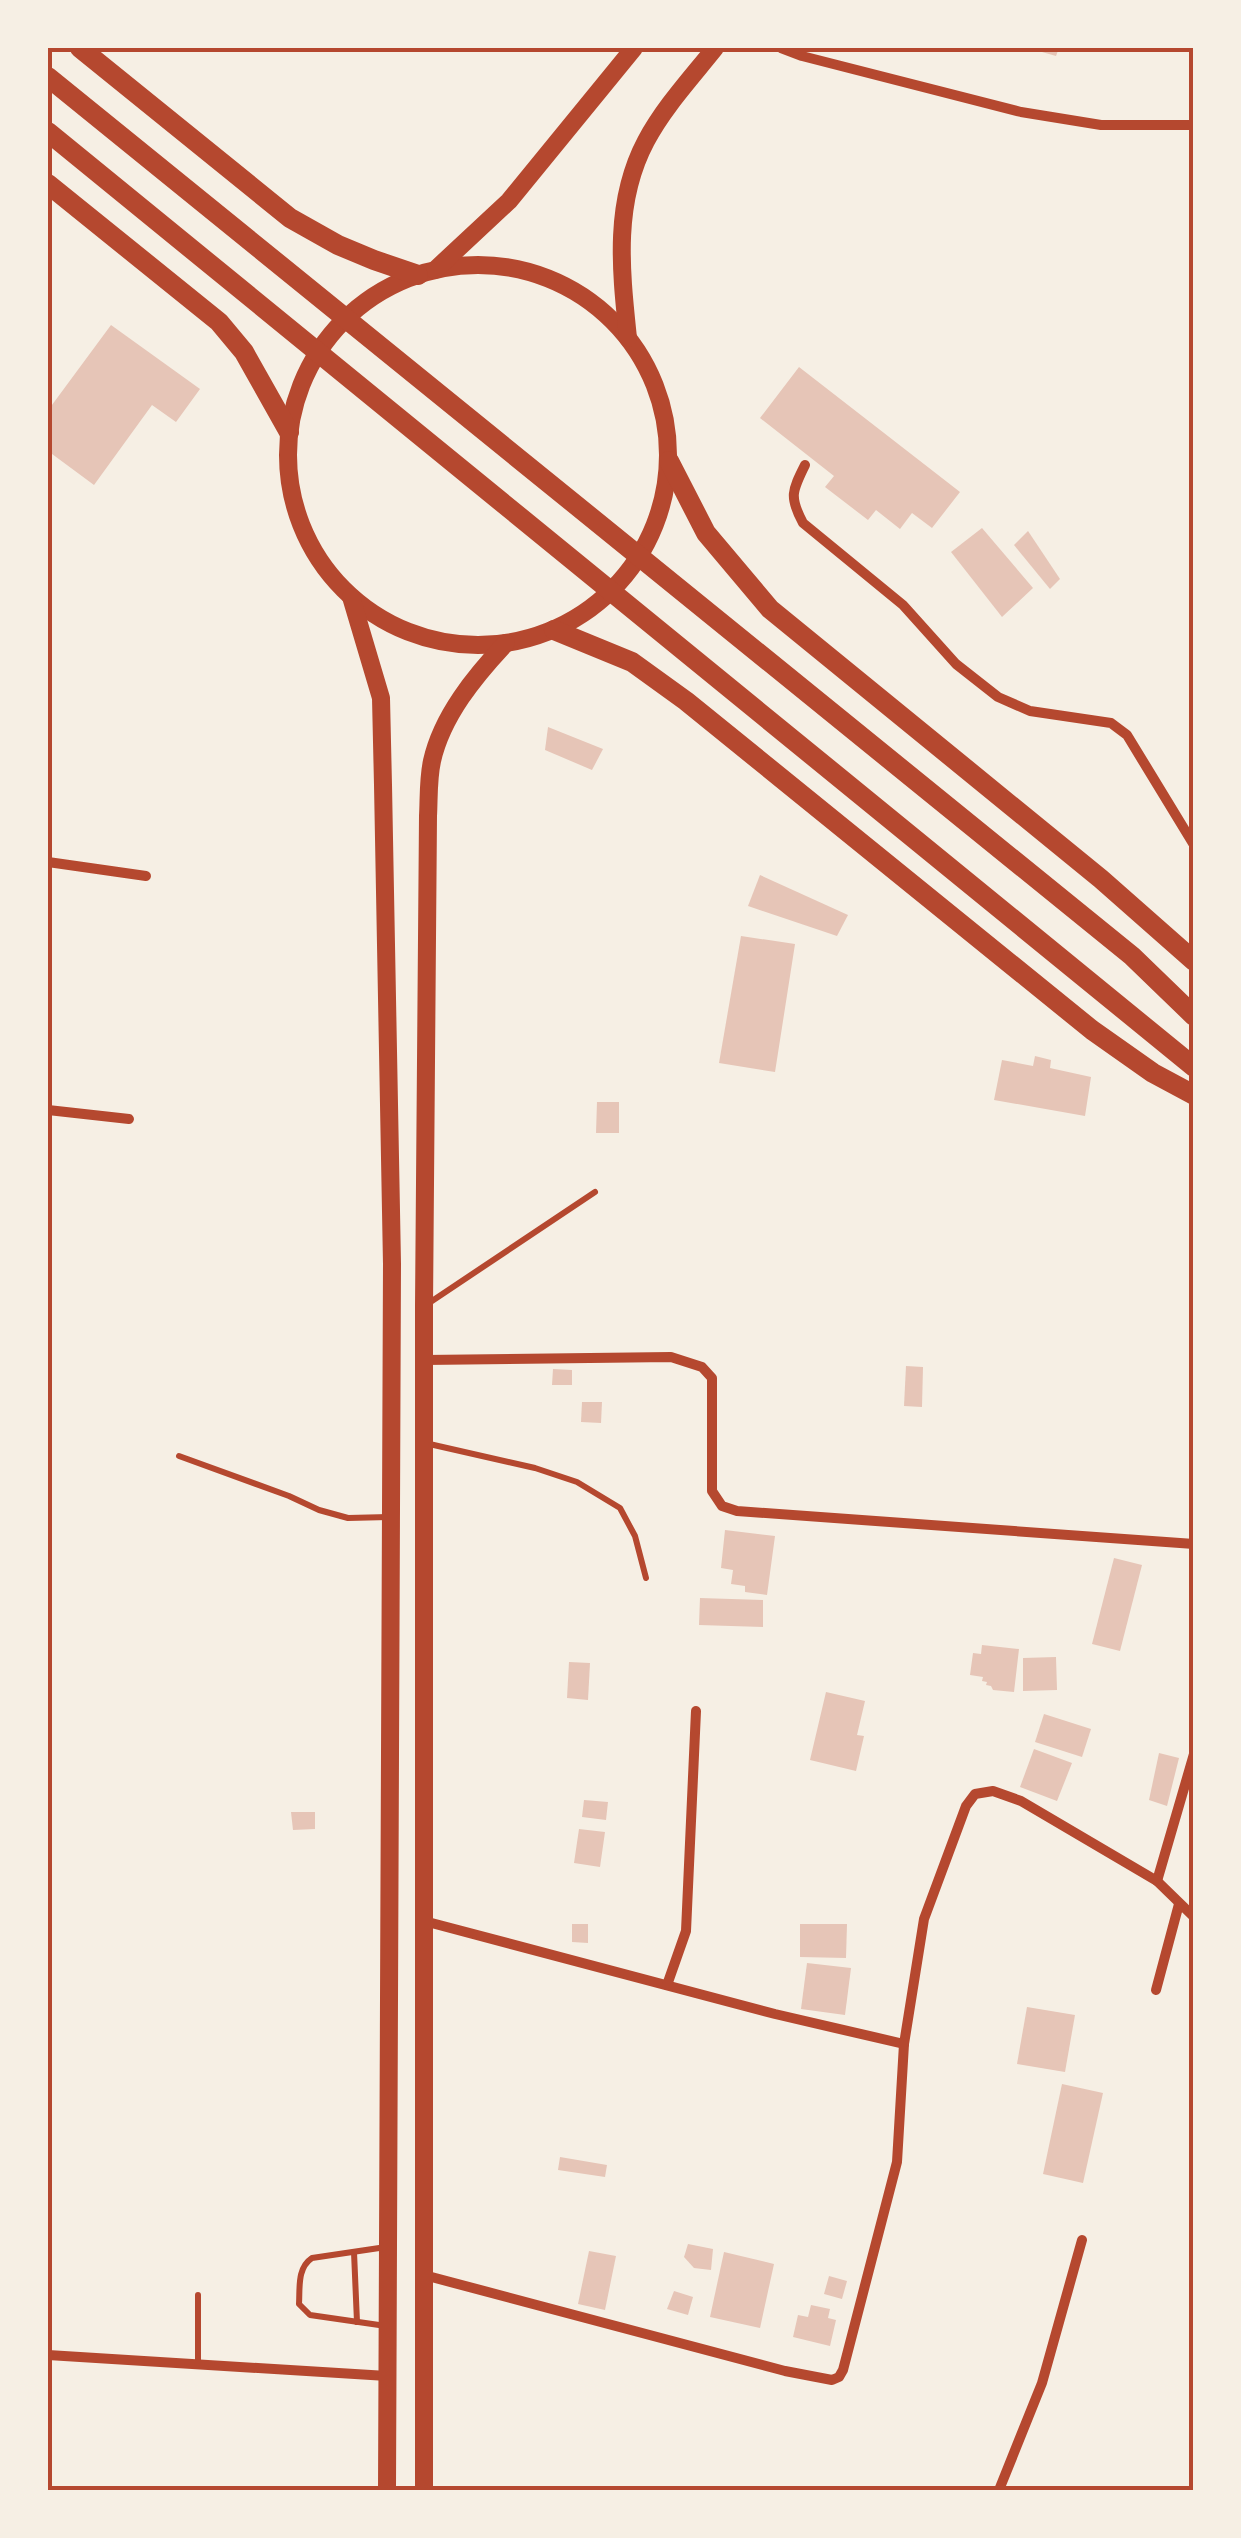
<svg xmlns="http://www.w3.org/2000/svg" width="1241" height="2538" font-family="'Open Sans',sans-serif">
	<rect width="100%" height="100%" fill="#f6efe4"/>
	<!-- building -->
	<g fill="#e6c5b7">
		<polygon points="1028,48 1059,48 1056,56"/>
		<polygon points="111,325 200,389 176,422 152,405 94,485 48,451 48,408 49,409"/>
		<polygon points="799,367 960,492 932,528 912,513 900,529 876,510 868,520 825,487 834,476 760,418"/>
		<polygon points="982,528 1033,588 1002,617 951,552"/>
		<polygon points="1028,531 1060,579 1050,589 1014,545"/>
		<polygon points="548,727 603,749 592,770 545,750"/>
		<polygon points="760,875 848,915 837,936 748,906"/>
		<polygon points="741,936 795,944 775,1072 719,1063"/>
		<polygon points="1035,1056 1051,1060 1050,1068 1091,1077 1085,1116 994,1100 1002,1060 1033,1066"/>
		<polygon points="597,1102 619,1102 619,1133 596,1133"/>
		<polygon points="906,1366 923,1367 922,1407 904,1406"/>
		<polygon points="553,1369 572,1370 572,1385 552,1385"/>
		<polygon points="582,1402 602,1402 601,1423 581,1422"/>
		<polygon points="725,1530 775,1536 767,1595 745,1592 745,1586 731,1584 733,1570 721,1568"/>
		<polygon points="1114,1558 1142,1565 1120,1651 1092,1644"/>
		<polygon points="700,1598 763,1600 763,1627 699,1625"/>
		<polygon points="982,1645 1019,1649 1014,1692 993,1690 991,1686 986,1685 987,1682 982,1681 983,1677 970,1675 973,1653 981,1654"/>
		<polygon points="1056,1657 1057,1690 1023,1691 1023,1658"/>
		<polygon points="569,1662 590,1663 588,1700 567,1698"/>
		<polygon points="826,1692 865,1701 857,1735 864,1736 856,1771 810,1760"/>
		<polygon points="1044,1714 1091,1729 1082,1757 1035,1742"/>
		<polygon points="1034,1749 1072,1763 1057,1801 1020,1787"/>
		<polygon points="1159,1753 1179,1758 1167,1806 1149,1800"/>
		<polygon points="584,1800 608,1802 606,1820 582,1817"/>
		<polygon points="291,1812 315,1812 315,1829 293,1830"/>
		<polygon points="579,1829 605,1832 600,1867 574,1863"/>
		<polygon points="572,1924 588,1924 588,1943 572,1942"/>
		<polygon points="800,1924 847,1924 846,1958 800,1957"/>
		<polygon points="807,1963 851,1968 845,2015 801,2009"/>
		<polygon points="1027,2007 1075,2015 1065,2072 1017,2064"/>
		<polygon points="1062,2084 1103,2093 1083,2183 1043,2174"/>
		<polygon points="560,2157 607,2165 605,2177 558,2170"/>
		<polygon points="688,2244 713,2249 711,2270 694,2268 684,2257"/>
		<polygon points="589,2251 616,2256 605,2310 578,2304"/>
		<polygon points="724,2252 774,2264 760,2328 710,2317"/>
		<polygon points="829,2276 847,2281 842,2299 824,2294"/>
		<polygon points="674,2291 693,2297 688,2315 667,2309"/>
		<polygon points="811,2305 830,2309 828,2318 836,2320 830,2346 793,2337 798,2315 808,2317"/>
	</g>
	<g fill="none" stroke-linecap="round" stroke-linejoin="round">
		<!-- service -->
		<g stroke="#b5482f" stroke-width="6">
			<polyline points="429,1303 595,1192"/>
			<polyline points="425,1443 535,1468 577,1482 620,1508 635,1536 646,1578"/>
			<polyline points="179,1456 289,1496 319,1510 348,1518 389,1517"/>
			<polyline points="354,2252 357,2322"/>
			<polyline points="198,2295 198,2363"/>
			<path d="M386,2326L310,2315L299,2304C300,2288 297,2268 312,2258L386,2247"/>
		</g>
		<!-- minor -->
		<g stroke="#b5482f" stroke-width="10">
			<polyline points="781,48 802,56 1021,112 1101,125 1194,125"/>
			<path d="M805,465C792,491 789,497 803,523L903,605L956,664L998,697L1030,711L1111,723L1127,735L1194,845"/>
			<polyline points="48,862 146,876"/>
			<polyline points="48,1110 129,1119"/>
			<polyline points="424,1360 671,1357 702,1367 712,1378 712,1491 722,1506 737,1511 1194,1544"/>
			<polyline points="1157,1881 1194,1754"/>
			<polyline points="424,1921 775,2014 904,2044"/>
			<polyline points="667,1985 686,1931 696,1711"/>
			<polyline points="1156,1990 1179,1904"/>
			<polyline points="424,2275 785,2371 832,2380 839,2377 843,2370 897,2162 904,2044 924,1919 966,1806 975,1794 993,1791 1021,1801 1157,1881 1194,1917"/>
			<polyline points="48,2355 387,2376"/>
			<polyline points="999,2490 1042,2383 1082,2240"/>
		</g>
		<!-- secondary -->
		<g stroke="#b5482f" stroke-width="18">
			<circle cx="478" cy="455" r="190"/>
			<polyline points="435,270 509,201 634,48"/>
			<path d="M628,338C621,271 613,203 646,141C664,107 692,77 715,48"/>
			<polyline points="351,597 381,698 383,785 392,1264 387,2490"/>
			<path d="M424,2490V1306L428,816C429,798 428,779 432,761C442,716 475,676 506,643"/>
		</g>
		<!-- primary -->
		<g stroke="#b5482f" stroke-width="20">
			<polyline points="80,48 290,218 338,245 374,260 418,275"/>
			<polyline points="48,77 1132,956 1194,1016"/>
			<polyline points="48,132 1194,1067"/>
			<polyline points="48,184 219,322 244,352 289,432"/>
			<polyline points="669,461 706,533 770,609 1101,879 1194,961"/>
			<polyline points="554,630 632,662 686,701 1092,1030 1153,1073 1194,1095"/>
		</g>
	</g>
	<!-- border -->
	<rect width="1241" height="2538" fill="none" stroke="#f6efe4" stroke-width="100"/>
	<rect x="50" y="50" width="1141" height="2438" fill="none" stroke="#b5482f" stroke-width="4"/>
</svg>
